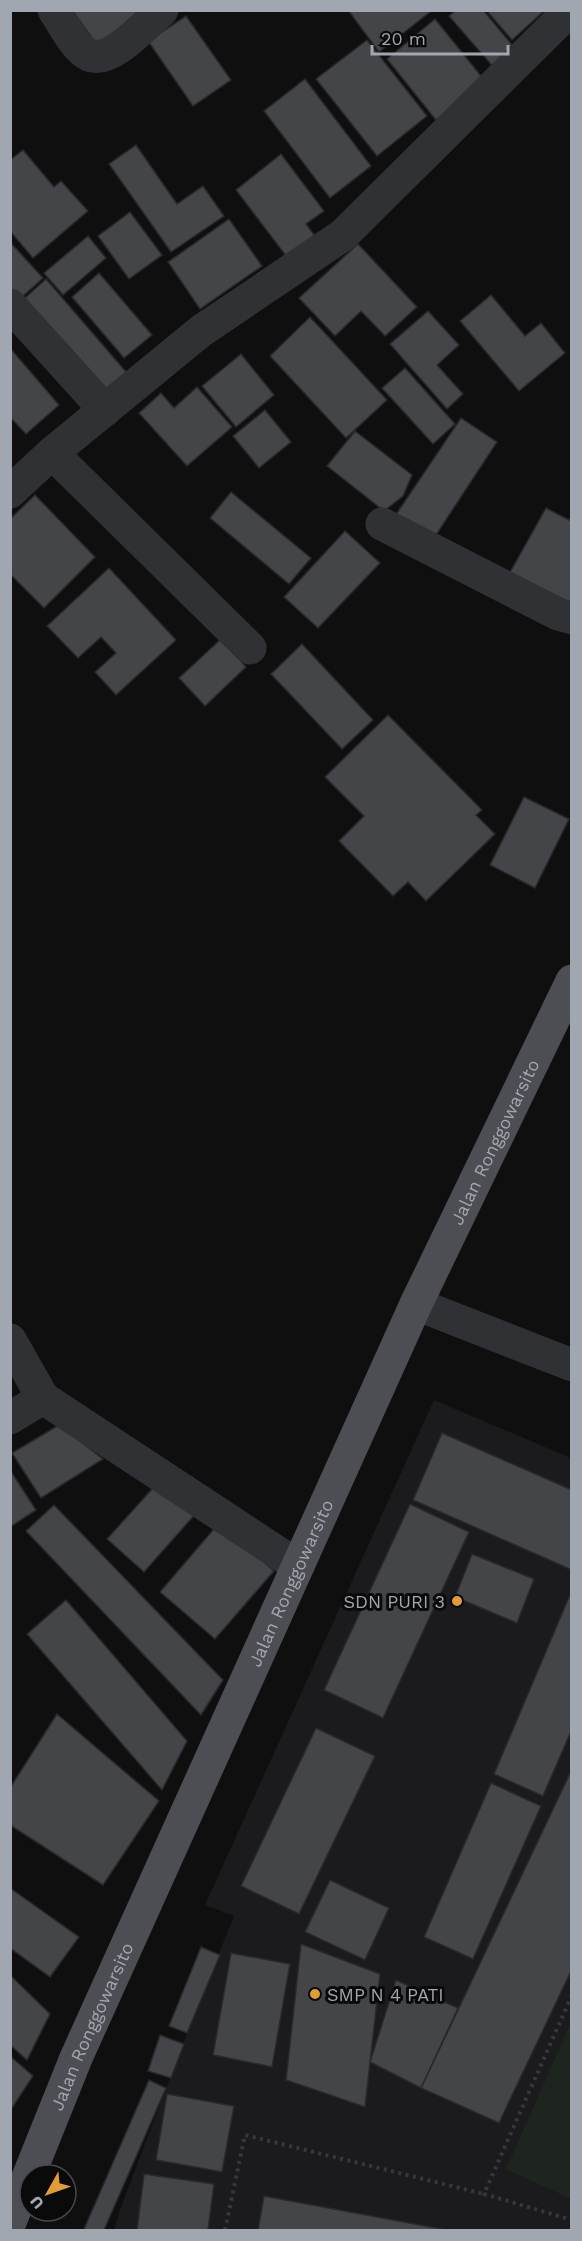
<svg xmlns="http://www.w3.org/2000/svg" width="582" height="2241" font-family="'Work Sans',sans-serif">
	<rect width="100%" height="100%" fill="#0f0f10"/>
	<!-- built -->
	<polygon fill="#1b1b1d" points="434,1400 571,1458 571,2230 114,2230 120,2210 187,2033 234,1916 205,1905"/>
	<!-- green -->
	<polygon fill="#1e241e" points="571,2022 571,2199 506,2169"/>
	<!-- building -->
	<g fill="#434548" stroke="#29292c" stroke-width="1.5">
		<polygon points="72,10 140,10 100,49"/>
		<polygon points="348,10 429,10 430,12 379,52"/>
		<polygon points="456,10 483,10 518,52 496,70 449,16"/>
		<polygon points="486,10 545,10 512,40"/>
		<polygon points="186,16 231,80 193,106 148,41"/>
		<polygon points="435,19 485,81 436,120 387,59"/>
		<polygon points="367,40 427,116 377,156 316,79"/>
		<polygon points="305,79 371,166 330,198 264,111"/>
		<polygon points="136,145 177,204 203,186 224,216 171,252 109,164"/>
		<polygon points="23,150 54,187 61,181 88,211 33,258 10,231 10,160"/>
		<polygon points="281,154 324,211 306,224 315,236 287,257 236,190"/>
		<polygon points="130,212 162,255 129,279 98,236"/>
		<polygon points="229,219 262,266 200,309 168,262"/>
		<polygon points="88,236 106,258 63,295 44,273"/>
		<polygon points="10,242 43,278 14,304 10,300"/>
		<polygon points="358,244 417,307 385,336 361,311 335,336 299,298"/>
		<polygon points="99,273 152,335 124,358 72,297"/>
		<polygon points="46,279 127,373 105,393 15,307"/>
		<polygon points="491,295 525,336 541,323 565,353 519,391 460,321"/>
		<polygon points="428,311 459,345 437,365 463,394 447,409 390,344"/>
		<polygon points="310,317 387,400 346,438 270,356"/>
		<polygon points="10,348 59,405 26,434 10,417"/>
		<polygon points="241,354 274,395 236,427 202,386"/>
		<polygon points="405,368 455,424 433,444 382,388"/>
		<polygon points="197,387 232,427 187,466 139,413 161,393 174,408"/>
		<polygon points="265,410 291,442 259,468 233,436"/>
		<polygon points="461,418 497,442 430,544 393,519"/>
		<polygon points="355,431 412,475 403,496 384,511 327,466"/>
		<polygon points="231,492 311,558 289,584 210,518"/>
		<polygon points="35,495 95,557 44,608 10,574 10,519"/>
		<polygon points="546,508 569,520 572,515 572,611 508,576"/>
		<polygon points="345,531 380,563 318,628 284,597"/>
		<polygon points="109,568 176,640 116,695 95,672 116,653 101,637 78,658 47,626"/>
		<polygon points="221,639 246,667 205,706 179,678"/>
		<polygon points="302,644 373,720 342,749 271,674"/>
		<polygon points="388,715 482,810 476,815 495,834 426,901 408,882 393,896 339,841 364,816 325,777"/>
		<polygon points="524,797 569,819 535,888 490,865"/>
		<polygon points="59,1425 103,1459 41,1498 12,1453"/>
		<polygon points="442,1433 572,1490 572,1570 413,1500"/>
		<polygon points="10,1470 36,1510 10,1527"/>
		<polygon points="162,1478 198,1511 144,1572 107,1539"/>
		<polygon points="410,1504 469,1532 383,1718 324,1690"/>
		<polygon points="54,1505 223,1680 201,1715 26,1531"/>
		<polygon points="219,1523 274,1571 215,1639 160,1592"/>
		<polygon points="472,1554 534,1579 517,1623 455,1597"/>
		<polygon points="572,1590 572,1729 543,1796 494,1774"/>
		<polygon points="66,1600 187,1741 162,1790 27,1634"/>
		<polygon points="57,1714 159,1801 103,1885 10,1825 10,1788"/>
		<polygon points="316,1728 375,1756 299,1914 241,1886"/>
		<polygon points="572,1769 572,1969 499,2123 421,2088"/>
		<polygon points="491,1783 541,1806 473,1959 424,1937"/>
		<polygon points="330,1880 389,1908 365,1960 305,1932"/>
		<polygon points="10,1888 79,1937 50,1977 10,1948"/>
		<polygon points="301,1944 380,1974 365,2107 286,2080"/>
		<polygon points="201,1947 220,1955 187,2033 169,2026"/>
		<polygon points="231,1953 290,1964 272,2067 213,2055"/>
		<polygon points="10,1975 50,2014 27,2060 10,2045"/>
		<polygon points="396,1980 458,2008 421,2088 370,2062"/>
		<polygon points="160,2035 184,2044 171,2078 148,2071"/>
		<polygon points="10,2056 33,2076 10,2111"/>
		<polygon points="149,2080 166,2088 104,2230 87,2230 84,2229"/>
		<polygon points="167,2094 234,2106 222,2172 156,2160"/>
		<polygon points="144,2174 214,2184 208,2230 137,2230"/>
		<polygon points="264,2196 447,2230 258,2230"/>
	</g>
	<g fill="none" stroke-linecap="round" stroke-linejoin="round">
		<!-- path -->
		<g stroke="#36383c" stroke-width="4" stroke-dasharray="3 4.5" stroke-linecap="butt">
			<polyline points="572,1995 484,2194 572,2220"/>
			<polyline points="225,2230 245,2135 484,2194"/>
		</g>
		<!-- minor -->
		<g stroke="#303135" stroke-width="33">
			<path d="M54,10C62,22 76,50 89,55C110,65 146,24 162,10"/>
			<polyline points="10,305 105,410"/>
			<polyline points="52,453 250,648"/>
			<polyline points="10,492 52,453 201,331 343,235 570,10"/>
			<polyline points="382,524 558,614 572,618"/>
			<polyline points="416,1304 572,1365"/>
			<polyline points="10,1340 43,1398"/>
			<polyline points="10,1418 43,1398 298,1566"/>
		</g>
		<!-- primary -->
		<path stroke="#4c4e53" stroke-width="33" id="s1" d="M10,2222L76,2058L416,1304L572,981"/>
	</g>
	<!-- markers -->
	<g fill="#e29c35" stroke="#0a0a0b" stroke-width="2">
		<circle cx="457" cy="1601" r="6"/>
		<circle cx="315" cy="1994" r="6"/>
	</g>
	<g text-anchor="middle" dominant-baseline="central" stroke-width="6" stroke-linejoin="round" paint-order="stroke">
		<!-- street labels -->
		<g font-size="18" fill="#a1a7b0" stroke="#0a0a0b">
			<text stroke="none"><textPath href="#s1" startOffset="1184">Jalan Ronggowarsito</textPath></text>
			<text stroke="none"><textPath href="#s1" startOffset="698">Jalan Ronggowarsito</textPath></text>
			<text stroke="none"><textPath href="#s1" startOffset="212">Jalan Ronggowarsito</textPath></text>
		</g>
		<!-- poi labels -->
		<g font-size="18" fill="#a1a7b0" stroke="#0a0a0b" text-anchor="end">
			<text x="445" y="1601">SDN PURI 3</text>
			<text x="327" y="1994" text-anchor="start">SMP N 4 PATI</text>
		</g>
	</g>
	<!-- border -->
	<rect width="582" height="2241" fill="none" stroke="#a1a7b0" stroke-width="24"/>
	<!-- north arrow -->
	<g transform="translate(48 2193) rotate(230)"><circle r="28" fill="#0a0a0b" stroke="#46494d" stroke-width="1.5"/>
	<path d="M0-4.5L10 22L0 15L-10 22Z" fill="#e29c35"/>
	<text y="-9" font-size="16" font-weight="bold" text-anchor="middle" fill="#a1a7b0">U</text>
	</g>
	<!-- scale -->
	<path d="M372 45v9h136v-9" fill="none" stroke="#a1a7b0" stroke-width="3"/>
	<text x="381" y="45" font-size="18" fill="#a1a7b0" stroke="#0a0a0b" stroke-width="4.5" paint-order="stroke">20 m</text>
</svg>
